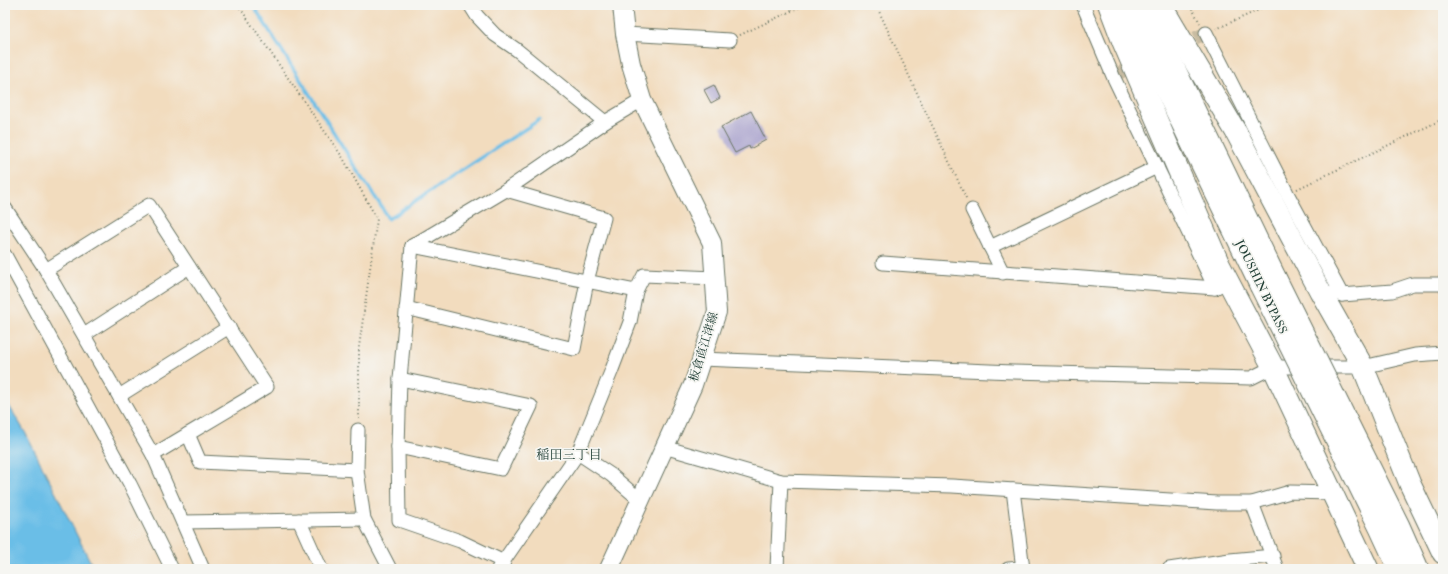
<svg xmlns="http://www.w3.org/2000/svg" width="1448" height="574" font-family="'IM FELL Double Pica','Noto Serif JP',serif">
	<rect width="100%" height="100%" fill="#f6f6f2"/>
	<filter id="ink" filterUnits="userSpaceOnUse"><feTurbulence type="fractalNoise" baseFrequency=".025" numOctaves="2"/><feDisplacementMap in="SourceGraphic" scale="8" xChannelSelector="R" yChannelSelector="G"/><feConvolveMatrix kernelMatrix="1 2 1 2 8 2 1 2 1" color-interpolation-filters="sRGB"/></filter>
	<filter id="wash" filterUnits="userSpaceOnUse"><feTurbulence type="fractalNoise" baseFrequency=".012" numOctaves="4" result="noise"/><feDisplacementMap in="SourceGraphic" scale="16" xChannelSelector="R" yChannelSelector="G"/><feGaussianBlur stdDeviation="0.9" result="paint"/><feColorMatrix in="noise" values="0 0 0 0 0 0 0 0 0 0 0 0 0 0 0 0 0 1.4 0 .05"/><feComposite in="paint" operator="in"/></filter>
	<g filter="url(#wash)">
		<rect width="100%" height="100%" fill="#f2dcbe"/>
		<!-- water -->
		<polygon fill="#6bbee7" stroke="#457e8e" points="5,399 25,432 94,569 5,569"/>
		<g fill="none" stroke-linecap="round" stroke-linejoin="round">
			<!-- stream -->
			<polyline stroke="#6bbee7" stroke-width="3.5" points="253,5 355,166 381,206 388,219 539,120"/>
		</g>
		<g id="blocks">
			<!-- building -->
			<g fill="#a7a0cc">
				<polygon points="714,85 720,98 711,103 704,90"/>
				<polygon points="751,111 766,140 750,149 749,146 735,153 721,127"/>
			</g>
		</g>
	</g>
	<g filter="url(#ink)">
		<use href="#blocks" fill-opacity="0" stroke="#697564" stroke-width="1"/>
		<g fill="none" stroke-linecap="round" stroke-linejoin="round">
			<!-- minor-tunnel -->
			<g stroke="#c8bca2" stroke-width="13" stroke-dasharray="13 6" stroke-linecap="butt">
				<polyline points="1178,46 1206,33"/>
				<polyline points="1113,76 1140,63"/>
			</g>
			<!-- minor casing -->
			<g stroke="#697564" stroke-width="15">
				<g id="minor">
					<polyline points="470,5 477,16 495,35 517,50 605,122"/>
					<polyline points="1083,5 1113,76 1215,288"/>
					<polyline points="1206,33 1287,193 1342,295"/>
					<polyline points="625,34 730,40"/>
					<polyline points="5,208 46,270 153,455 203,569"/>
					<polyline points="972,210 1003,273"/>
					<polyline points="412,246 400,379 398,447 399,520 460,541 504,562"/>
					<polyline points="412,246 506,190 605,122 642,100"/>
					<polyline points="412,246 636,291"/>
					<polyline points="990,247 1157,167"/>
					<polyline points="5,255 130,484 172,569"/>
					<polyline points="883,263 1215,288 1228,281"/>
					<polyline points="46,270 149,205 267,387 153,455"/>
					<polyline points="1333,293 1342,295 1392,291 1413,284 1443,284"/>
					<polyline points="406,308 574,349 587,281 604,218 506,190"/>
					<polyline points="84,335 189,267"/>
					<polyline points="701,359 1013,372 1251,378 1273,367 1363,367 1415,355 1443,353"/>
					<polyline points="119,396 229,327"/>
					<polyline points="358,430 357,470 364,519 390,569"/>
					<polyline points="188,434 200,462 357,470"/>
					<polyline points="398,447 501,469 531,406 400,379"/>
					<polyline points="664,447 781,481 952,486 1217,503 1252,503 1290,492 1332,493"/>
					<polyline points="578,453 611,475 640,500"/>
					<polyline points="1013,490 1023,569"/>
					<polyline points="1252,503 1277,569"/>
					<polyline points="299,520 321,569"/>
					<polyline points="183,522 364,519"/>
					<polyline points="498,569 578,453 611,372 630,322 636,291 644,275 715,278"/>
					<polyline points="777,569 781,481"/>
					<polyline points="1008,569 1022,568"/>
					<polyline points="1169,569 1230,560 1273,556"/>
				</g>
			</g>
			<!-- secondary casing -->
			<g stroke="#697564" stroke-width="20">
				<polyline id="secondary" points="609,569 693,385 717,312 712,243 642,100 631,64 625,34 622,5"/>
			</g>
			<!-- trunk casing -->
			<g stroke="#697564" stroke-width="23">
				<g id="trunk">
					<polyline points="1109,5 1123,42 1219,264 1273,367 1368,569"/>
					<polyline points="1125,5 1260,285"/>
					<polyline points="1144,5 1275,277"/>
					<polyline points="1161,5 1236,132 1320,291 1363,367 1410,484 1443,553"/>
				</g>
			</g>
			<!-- path -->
			<g stroke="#697564" stroke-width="2" stroke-dasharray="1 3" stroke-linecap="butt">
				<polyline points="238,5 343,158 377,219 359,347 359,419"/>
				<polyline points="876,5 967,200"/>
				<polyline points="1190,5 1200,23"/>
				<polyline points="1216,29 1270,5"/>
				<polyline points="740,35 804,5"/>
				<polyline points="1297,189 1443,119"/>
			</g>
			<!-- minor -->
			<use href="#minor" stroke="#fff" stroke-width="13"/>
			<!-- secondary -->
			<use href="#secondary" stroke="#fff" stroke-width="18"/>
			<!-- trunk -->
			<use href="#trunk" stroke="#fff" stroke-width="21"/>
			<!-- trunk-bridge casing -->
			<g stroke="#697564" stroke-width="23" stroke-linecap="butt">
				<g id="trunk-bridge">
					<polyline points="1275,277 1399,526 1418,569"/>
					<polyline points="1260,285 1380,528 1399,569"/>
				</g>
			</g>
			<!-- trunk-bridge -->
			<use href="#trunk-bridge" stroke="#fff" stroke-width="21"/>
		</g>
	</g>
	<g text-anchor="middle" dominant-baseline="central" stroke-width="3.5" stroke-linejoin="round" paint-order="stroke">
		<!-- street labels -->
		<g font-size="12" fill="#1f3d34" stroke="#f6f6f2">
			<text transform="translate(1261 287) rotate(64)">JOUSHIN BYPASS</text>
			<text transform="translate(704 347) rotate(-73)">板倉直江津線</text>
		</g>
		<!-- neighbourhood labels -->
		<g font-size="13" fill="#1f3d34" stroke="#f6f6f2">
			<text x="569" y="455">稲田三丁目</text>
		</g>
	</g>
	<!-- margin -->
	<rect width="1448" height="574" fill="none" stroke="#f6f6f2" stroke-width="20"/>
</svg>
